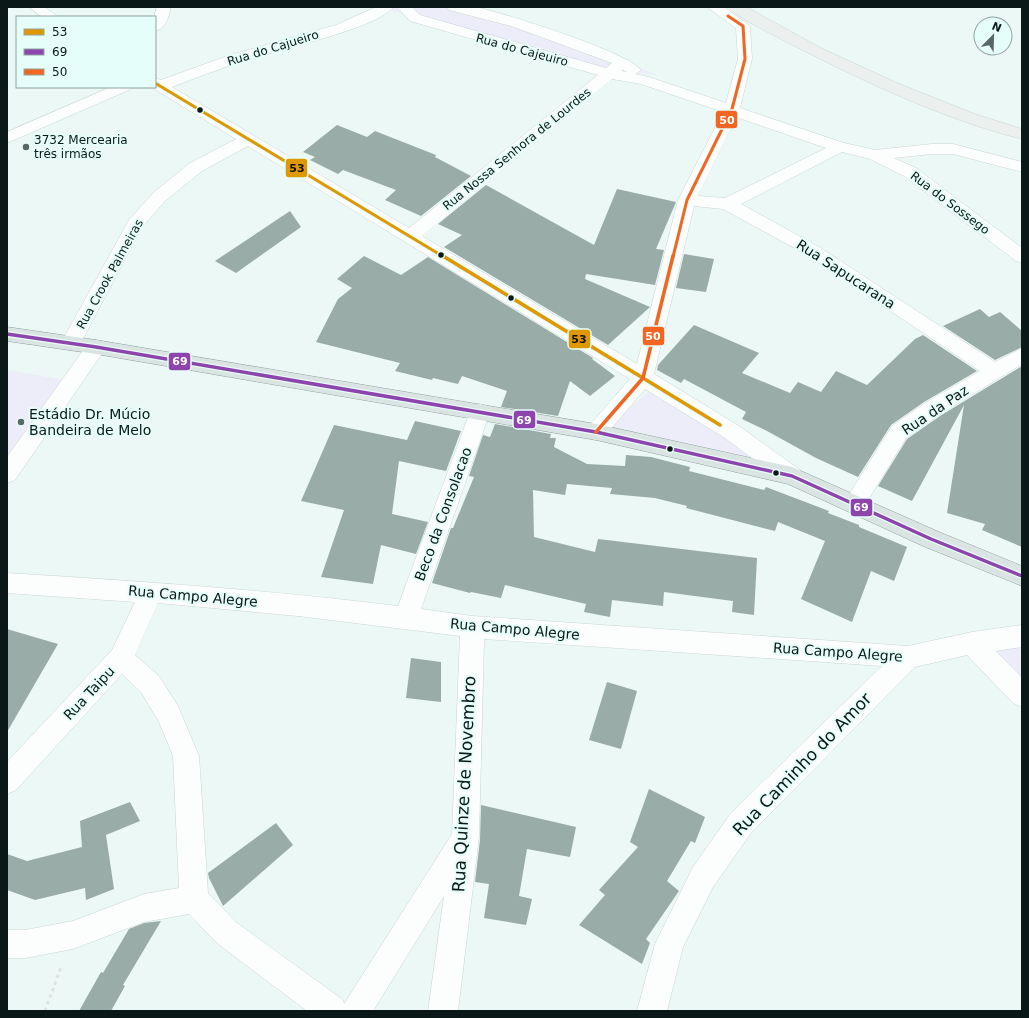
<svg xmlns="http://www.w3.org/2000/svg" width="1029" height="1018" font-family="'DejaVu Sans',sans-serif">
	<rect width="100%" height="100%" fill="#ecf8f6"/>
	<!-- green -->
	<g fill="#edecf9">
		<polygon points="379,7 469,7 498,12 658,75 609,70"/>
		<polygon points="7,370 65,380 7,480"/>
		<polygon points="651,390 769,463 602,430"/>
		<polygon points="1022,641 1022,687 980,643"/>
	</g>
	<!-- building -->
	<g fill="#99aca8">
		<polygon points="337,125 367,137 375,131 436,155 435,157 471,176 421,216 385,200 396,190 343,170 338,174 310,160 315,157 303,152"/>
		<polygon points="486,185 594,245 617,189 676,202 656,249 664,250 655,285 586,274 585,279 650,307 608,345 444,247 462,235 438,224"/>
		<polygon points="290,211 301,227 236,273 215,261"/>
		<polygon points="684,254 714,259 706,292 676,288"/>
		<polygon points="364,256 401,275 428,257 593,358 592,359 615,376 590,396 570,381 558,416 501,407 507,391 462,376 458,384 433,378 432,380 395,371 400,363 316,342 338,299 352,288 337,279"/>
		<polygon points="980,309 989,317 1000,312 1022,331 1022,347 995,360 943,326"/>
		<polygon points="694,325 759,353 742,373 790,393 798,382 821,392 836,371 867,385 915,339 923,335 977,371 924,402 891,425 858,477 816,458 767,431 742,419 746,412 684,379 681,383 657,370 658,365"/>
		<polygon points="1022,366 1022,547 982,530 985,524 947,513 964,405 912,501 878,486 907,439 940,416"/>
		<polygon points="415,421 461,431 446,471 399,461 392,514 428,522 416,554 381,545 373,584 321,577 344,510 301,501 334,425 407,440"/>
		<polygon points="495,424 551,434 550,438 556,438 554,447 587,464 625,466 626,455 651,457 690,467 689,471 764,490 766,487 829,511 828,513 859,525 859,527 907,547 894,581 871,571 852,622 801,599 825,541 778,522 775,531 686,508 687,506 655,498 610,494 612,488 567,484 565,495 533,490 534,537 595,552 598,539 757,558 754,615 732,612 733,601 664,592 663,606 612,600 610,617 584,612 586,604 505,585 501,598 471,592 470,593 432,583 451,528 453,528 474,477 469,476 483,435 490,437"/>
		<polygon points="7,629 58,644 7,732"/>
		<polygon points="411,658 441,662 441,702 406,698"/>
		<polygon points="607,682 637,691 621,749 589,740"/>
		<polygon points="649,789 705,817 695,843 691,841 667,881 679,891 646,939 650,943 642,964 579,925 605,895 599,890 638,847 630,842"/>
		<polygon points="130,802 140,821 106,835 114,889 86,900 85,888 35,900 7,890 7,854 27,861 82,847 80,821"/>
		<polygon points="481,805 576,827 570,857 527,849 519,896 532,899 526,925 484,918 489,884 475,882 480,840"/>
		<polygon points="276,823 293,845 223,906 209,878 208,873"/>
		<polygon points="161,921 123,985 125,986 111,1011 79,1011 101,972 103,973 129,929 144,923"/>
	</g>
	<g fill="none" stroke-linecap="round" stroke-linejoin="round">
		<!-- street casing -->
		<g stroke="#c9d6d4" stroke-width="1">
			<g id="street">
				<polygon points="29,7 45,7 58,17 42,17"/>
				<path d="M157,7H171C168,17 167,28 155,31L154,17Z"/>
				<path d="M376,7H393C378,28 278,50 250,59C224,67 198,77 172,87L409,228L598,75L410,21L397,7H412L420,15L606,68L612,63L511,26L449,10L447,7C456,7 466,6 475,7C501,12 628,52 641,70L635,74L649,77L726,103L738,59L736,28L707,7H724L750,26L752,59L740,108L844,143L875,150L932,144H953L1022,162V172L953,154H932L894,158L916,168L1022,248V263L1016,261L904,176L870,159L842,152L741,204L819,247L995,362L1022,348V364L939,415L906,438L862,510L854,513L846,510L843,504L892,426L925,403L980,371L807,255L723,209L694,206L654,374L739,426L800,470L803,476L800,482L792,485L784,482L725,438L645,389L603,438L596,440L589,438L586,432L589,426L630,379L248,146L202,171L165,201L142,227L78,348L71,350L64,348L61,343L129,220L153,193L190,163L236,139L151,87H155V78L161,80L227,56L336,25ZM623,70L627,72L621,71ZM612,79L641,84L723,112L678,200L637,364L422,236ZM736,117L826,148L725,198L698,196Z"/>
				<polygon points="111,87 132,87 129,90 7,143 7,132"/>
				<polygon points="96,340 103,342 106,347 103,352 15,480 7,483 7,457 89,342"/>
				<path d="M480,404L487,406L490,412L421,609L472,616L908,646L972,632L1022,625V647L996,651L1022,678V707L1013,703L967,655L915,667L751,833L713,887L683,947L667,1011H637L655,944L693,867L731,813L882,666L484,639L479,837L458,1011H428L444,896L373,1011H307L217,943L189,914L144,922L73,949L25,958H7V930H25L73,921L144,894L179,888L173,756L159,722L141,692L122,674L16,790L7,794V762L112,650L135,602L7,593V573C138,581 268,590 398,606L470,412L473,406ZM158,603L298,616L460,636L452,834L344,1004L343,1000L237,923L208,893L199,756L178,706L159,676L135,655Z"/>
			</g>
		</g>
		<!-- secondary casing -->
		<g stroke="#c9d6d4" stroke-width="1">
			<path id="secondary" d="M729,7H746L821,48L897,83L975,114L1022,129V139C939,118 859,79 783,40C770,33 737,18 729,7Z"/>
		</g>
		<!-- primary casing -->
		<g stroke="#8ca09d" stroke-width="1">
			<polygon id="primary" points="7,327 96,340 596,424 792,467 939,532 1022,566 1022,586 923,546 788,484 596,440 96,354 7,341"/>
		</g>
		<!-- path -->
		<polyline stroke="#dee3e2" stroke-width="3" stroke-dasharray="3.5 3.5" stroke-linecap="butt" points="45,1011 61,967"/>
		<!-- street -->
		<use href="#street" fill="#fcfefe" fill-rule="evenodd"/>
		<!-- secondary -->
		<use href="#secondary" fill="#ebf0ef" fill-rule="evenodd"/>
		<!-- primary -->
		<use href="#primary" fill="#dae4e2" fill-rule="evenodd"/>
		<!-- bus-1-far1 casing -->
		<g stroke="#e6fef9" stroke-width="5">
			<polyline id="bus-1-far1" points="155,83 444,257"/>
		</g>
		<!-- bus-1 casing -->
		<g stroke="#e6fef9" stroke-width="6">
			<polyline id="bus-1" points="443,256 720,425"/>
		</g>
		<!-- bus-2 casing -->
		<g stroke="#e6fef9" stroke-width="6">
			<polyline id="bus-2" points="7,334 96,347 596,432 792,476 931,539 1022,576"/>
		</g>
		<!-- bus-3-far1 casing -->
		<g stroke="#e6fef9" stroke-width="5">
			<polyline id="bus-3-far1" points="673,257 687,200 732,109 745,59 743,26 728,16"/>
		</g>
		<!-- bus-3 casing -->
		<g stroke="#e6fef9" stroke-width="6">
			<polyline id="bus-3" points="596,432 643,378 673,256"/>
		</g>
		<!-- bus-1-far1 -->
		<use href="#bus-1-far1" stroke="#df9802" stroke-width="3"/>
		<!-- bus-1 -->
		<use href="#bus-1" stroke="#df9802" stroke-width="3.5"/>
		<!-- bus-2 -->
		<use href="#bus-2" stroke="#8e44ad" stroke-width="3.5"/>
		<!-- bus-3-far1 -->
		<use href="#bus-3-far1" stroke="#f26522" stroke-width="3"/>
		<!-- bus-3 -->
		<use href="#bus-3" stroke="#f26522" stroke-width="3.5"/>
	</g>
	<!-- markers -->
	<g fill="#0a1917" stroke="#e6fef9" stroke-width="1.5">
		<circle cx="200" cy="110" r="3.5"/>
		<circle cx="441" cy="255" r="3.5"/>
		<circle cx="511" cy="298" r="3.5"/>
		<circle cx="670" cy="449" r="3.5"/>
		<circle cx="776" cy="473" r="3.5"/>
	</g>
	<g fill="#596765" stroke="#e6fef9" stroke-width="1.5">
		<circle cx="26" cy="147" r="4"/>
		<circle cx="21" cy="422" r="4"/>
	</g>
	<g text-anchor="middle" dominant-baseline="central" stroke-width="4" stroke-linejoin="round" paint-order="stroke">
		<!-- far-street labels -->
		<g font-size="12" fill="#0a1917" stroke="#e6fef9">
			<text transform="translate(273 48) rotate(-17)">Rua do Cajueiro</text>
			<text transform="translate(522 50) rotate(15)">Rua do Cajeuiro</text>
			<text transform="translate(517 149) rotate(-39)">Rua Nossa Senhora de Lourdes</text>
			<text transform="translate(950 203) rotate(37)">Rua do Sossego</text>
			<text transform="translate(110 274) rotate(-61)">Rua Crook Palmeiras</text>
		</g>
		<!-- far-poi labels -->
		<g font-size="12" fill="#0a1917" stroke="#e6fef9" text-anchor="start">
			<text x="34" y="140">3732 Mercearia<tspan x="34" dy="14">três irmãos</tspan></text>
		</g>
		<!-- street labels -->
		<g font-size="14" fill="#0a1917" stroke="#e6fef9">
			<text transform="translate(846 274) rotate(33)">Rua Sapucarana</text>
			<text transform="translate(935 410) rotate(-34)">Rua da Paz</text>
			<text transform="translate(443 514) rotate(-70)">Beco da Consolacao</text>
			<text transform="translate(193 596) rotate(5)">Rua Campo Alegre</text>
			<text transform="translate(515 629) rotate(5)">Rua Campo Alegre</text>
			<text transform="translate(838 652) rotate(4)">Rua Campo Alegre</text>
			<text transform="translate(89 693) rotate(-47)">Rua Taipu</text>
		</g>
		<!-- poi labels -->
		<g font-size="14" fill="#0a1917" stroke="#e6fef9" text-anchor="start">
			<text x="29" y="414">Estádio Dr. Múcio<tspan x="29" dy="16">Bandeira de Melo</tspan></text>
		</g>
		<!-- near-street labels -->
		<g font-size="17" fill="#0a1917" stroke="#e6fef9">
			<text transform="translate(802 764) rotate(-46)">Rua Caminho do Amor</text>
			<text transform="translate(464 784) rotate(-87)">Rua Quinze de Novembro</text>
		</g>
	</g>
	<g stroke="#e6fef9" stroke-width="1.5">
		<rect x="715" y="110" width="23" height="19" rx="4" fill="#f26522"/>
		<rect x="285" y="158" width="23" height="20" rx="4" fill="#df9802"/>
		<rect x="642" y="326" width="23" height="20" rx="4" fill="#f26522"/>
		<rect x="568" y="329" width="23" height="20" rx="4" fill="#df9802"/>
		<rect x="168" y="352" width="23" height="19" rx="4" fill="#8e44ad"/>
		<rect x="513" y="410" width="23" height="19" rx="4" fill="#8e44ad"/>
		<rect x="850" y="498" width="23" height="19" rx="4" fill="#8e44ad"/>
	</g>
	<g font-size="11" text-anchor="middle" font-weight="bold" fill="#fff">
		<text x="727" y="124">50</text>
		<text x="653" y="340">50</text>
		<text x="180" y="365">69</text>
		<text x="524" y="424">69</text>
		<text x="861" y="511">69</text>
	</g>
	<g font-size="11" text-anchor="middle" font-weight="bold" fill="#111">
		<text x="297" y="172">53</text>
		<text x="579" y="343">53</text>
	</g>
	<!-- border -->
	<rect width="1029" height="1018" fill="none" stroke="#0a1917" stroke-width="16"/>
	<!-- legend -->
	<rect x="16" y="16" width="140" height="72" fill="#e6fef9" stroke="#8ea29f"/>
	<rect x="24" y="29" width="20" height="6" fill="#df9802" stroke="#8ea29f"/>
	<text x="52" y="36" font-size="12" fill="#0a1917">53</text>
	<rect x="24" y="49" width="20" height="6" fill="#8e44ad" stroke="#8ea29f"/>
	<text x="52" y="56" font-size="12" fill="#0a1917">69</text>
	<rect x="24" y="69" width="20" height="6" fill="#f26522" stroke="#8ea29f"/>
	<text x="52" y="76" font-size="12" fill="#0a1917">50</text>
	<!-- north arrow -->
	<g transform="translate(993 36) rotate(23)"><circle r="19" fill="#e6fef9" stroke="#8ea29f"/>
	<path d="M0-3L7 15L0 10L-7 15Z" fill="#596765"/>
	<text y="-6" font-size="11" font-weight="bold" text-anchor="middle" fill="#0a1917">N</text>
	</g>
</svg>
